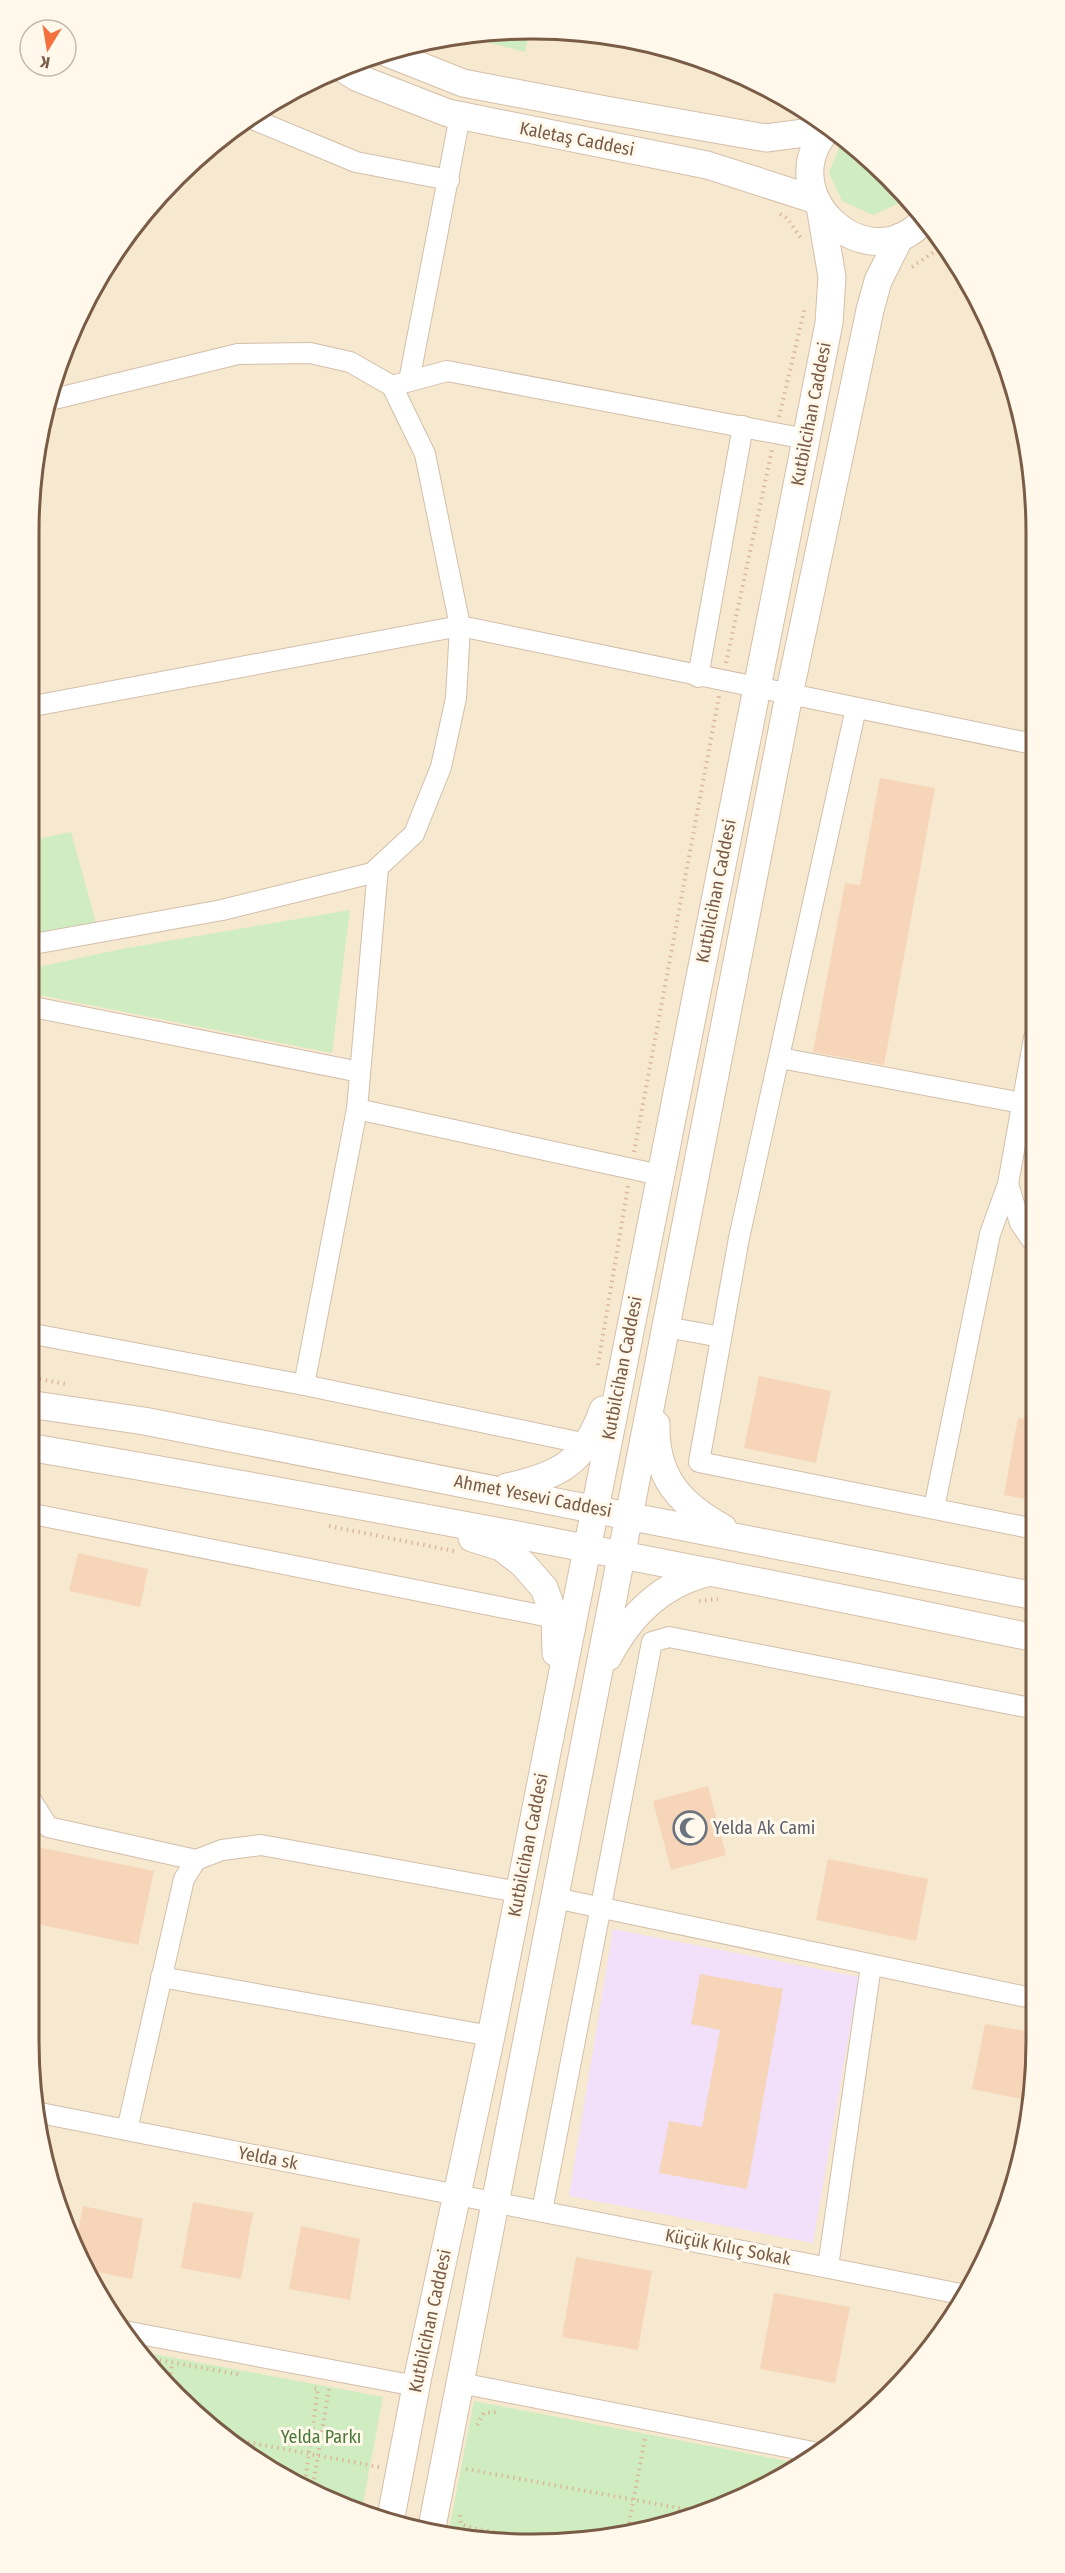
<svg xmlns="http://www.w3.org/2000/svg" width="1065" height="2573" font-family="'Fira Sans Condensed',sans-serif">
	<rect width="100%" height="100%" fill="#fef5e3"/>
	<!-- residential -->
	<polygon fill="#f7e8d0" points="499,30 598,33 694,55 813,114 912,200 998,339 1032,466 1036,2040 1010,2202 932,2348 865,2419 785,2477 631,2535 466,2540 371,2518 281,2477 153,2373 96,2292 55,2203 29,2040 28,533 55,371 96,281 153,200 225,133 309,81 402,46"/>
	<!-- education -->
	<polygon fill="#f2e0fb" points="613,1929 859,1977 813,2243 569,2196"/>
	<!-- green -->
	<g fill="#cfedc0">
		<polygon points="499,30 529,31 525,52 463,36"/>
		<polygon points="842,140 905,195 902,202 873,215 842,201 829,173"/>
		<polygon points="71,832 96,923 29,936 29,841"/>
		<polygon points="350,910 332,1053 29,993 29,969 121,949"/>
		<polygon points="138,2351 383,2397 361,2514 281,2477 153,2373"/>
		<polygon points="474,2401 803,2464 785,2477 631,2535 496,2539 449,2530"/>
	</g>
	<!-- building -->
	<g fill="#f6d5b8">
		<polygon points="880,778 935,788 884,1065 813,1052 845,883 860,885"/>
		<polygon points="759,1376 831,1391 816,1463 744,1448"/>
		<polygon points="1018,1418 1035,1421 1035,1501 1004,1495"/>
		<polygon points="78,1553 148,1569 140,1607 69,1591"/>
		<polygon points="708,1786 726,1855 671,1870 653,1801"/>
		<polygon points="28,1845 154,1871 138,1945 28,1922"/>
		<polygon points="828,1859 928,1879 916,1941 816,1920"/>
		<polygon points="700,1974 783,1989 747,2189 659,2173 669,2121 702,2127 720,2030 691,2024"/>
		<polygon points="985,2024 1036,2033 1027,2100 972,2089"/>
		<polygon points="193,2202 253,2213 241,2279 181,2268"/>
		<polygon points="83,2206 143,2219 132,2279 86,2270 75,2247"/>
		<polygon points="301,2226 360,2239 350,2300 289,2289"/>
		<polygon points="576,2257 652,2271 638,2350 562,2337"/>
		<polygon points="774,2293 850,2307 835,2383 760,2369"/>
	</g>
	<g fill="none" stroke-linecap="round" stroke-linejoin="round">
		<!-- lane casing -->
		<g stroke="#d3bfaa" stroke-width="11">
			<polyline id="lane" points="1017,1215 1034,1216"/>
		</g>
		<!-- street casing -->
		<g stroke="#d3bfaa" stroke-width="22">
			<g id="street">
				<polyline points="250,118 356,162 449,180"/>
				<polyline points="409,381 460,116"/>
				<polyline points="392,386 447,371 806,439"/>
				<polyline points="698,677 743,426"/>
				<polyline points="28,707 460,626 1033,744"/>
				<polyline points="856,708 739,1238 699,1462 1035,1529"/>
				<polyline points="28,945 222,910 372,873 414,834 441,767 456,698 460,626 425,454 392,386 350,362 310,353 238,354 50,400"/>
				<polyline points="28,1006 360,1072"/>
				<polyline points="780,1058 1022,1103"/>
				<polyline points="357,1109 660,1175"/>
				<polyline points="1008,1184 1020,1223 1034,1243"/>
				<polyline points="666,1327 721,1337"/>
				<polyline points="28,1333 304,1385 587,1444"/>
				<polyline points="304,1385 357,1109 378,868"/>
				<polyline points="934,1508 990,1234 1008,1184 1034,1038"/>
				<polyline points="28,1513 555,1618"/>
				<polyline points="28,1795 48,1827 196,1860"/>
				<polyline points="555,1898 1036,1999"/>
				<polyline points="161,1977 491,2036"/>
				<polyline points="40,2113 961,2294"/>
				<polyline points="127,2130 184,1879 196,1860 222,1850 261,1845 518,1892"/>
				<polyline points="542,2211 652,1642 669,1637 1036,1709"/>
				<polyline points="828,2267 871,1965"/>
				<polyline points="124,2331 416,2386"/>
				<polyline points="460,2383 818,2453"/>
			</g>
		</g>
		<!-- secondary casing -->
		<g stroke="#d6bfa8" stroke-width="29">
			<g id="secondary">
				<polyline points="385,52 463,83 600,109 766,138 827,130"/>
				<polyline points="342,68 358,78 448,113 707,165 816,200"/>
				<path d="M829,128C768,191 867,284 924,220"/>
				<polyline points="28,1404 144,1421 1035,1596"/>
				<path d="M656,1424C655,1476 679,1504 723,1528"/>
				<path d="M28,1447C366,1505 701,1568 1035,1638"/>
				<path d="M507,1487C559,1476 585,1462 603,1410"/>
				<polyline points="472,1538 501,1547 523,1564 544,1588 555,1618 556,1653"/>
				<path d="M608,1657C630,1615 664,1582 711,1572"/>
				<polyline points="390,2522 418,2376 491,2036 829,323 832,277 821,212"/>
				<polyline points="431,2532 789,695 870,310 878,281 900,237"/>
			</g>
		</g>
		<!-- path -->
		<g stroke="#dbb89b" stroke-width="4" stroke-dasharray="1.5 4.5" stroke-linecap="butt">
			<polyline points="780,214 787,218 802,240"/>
			<polyline points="912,267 941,247"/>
			<polyline points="779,417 805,307"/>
			<polyline points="726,663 772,450"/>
			<polyline points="634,1152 719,696"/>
			<polyline points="598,1365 628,1186"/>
			<polyline points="28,1377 66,1384"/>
			<polyline points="329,1526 454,1551"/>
			<polyline points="699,1601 718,1599"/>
			<polyline points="142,2357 242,2375"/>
			<polyline points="169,2386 172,2363"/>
			<polyline points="477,2425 484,2413 496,2412"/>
			<polyline points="236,2440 379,2467"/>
			<polyline points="466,2469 695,2511"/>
			<polyline points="304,2488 318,2389 314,2388"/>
			<polyline points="312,2491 329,2389"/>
			<polyline points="460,2515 461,2524 468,2527 525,2538"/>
			<polyline points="627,2535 645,2438"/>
		</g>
		<!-- lane -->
		<use href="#lane" stroke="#fff" stroke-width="9"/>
		<!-- street -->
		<use href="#street" stroke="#fff" stroke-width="20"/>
		<!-- secondary -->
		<use href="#secondary" stroke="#fff" stroke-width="27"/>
	</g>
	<!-- icons -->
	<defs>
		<g id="mosque-ring" transform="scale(1.725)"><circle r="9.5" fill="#fff8eb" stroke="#6b7280" stroke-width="1.5"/><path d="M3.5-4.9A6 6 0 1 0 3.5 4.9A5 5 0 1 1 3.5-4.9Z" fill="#6b7280"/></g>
	</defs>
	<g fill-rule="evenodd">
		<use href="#mosque-ring" x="690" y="1828"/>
	</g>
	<g text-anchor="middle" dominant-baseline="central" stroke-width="6" stroke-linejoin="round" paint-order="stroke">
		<!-- street labels -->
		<g font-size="18" fill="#795b46" stroke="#fff8eb">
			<text transform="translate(577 139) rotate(11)">Kaletaş Caddesi</text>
			<text transform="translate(811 414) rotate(-79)">Kutbilcihan Caddesi</text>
			<text transform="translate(716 891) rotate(-79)">Kutbilcihan Caddesi</text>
			<text transform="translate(622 1368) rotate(-79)">Kutbilcihan Caddesi</text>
			<text transform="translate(533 1496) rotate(11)">Ahmet Yesevi Caddesi</text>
			<text transform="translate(528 1845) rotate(-79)">Kutbilcihan Caddesi</text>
			<text transform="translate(268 2158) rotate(11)">Yelda sk</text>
			<text transform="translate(728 2247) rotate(11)">Küçük Kılıç Sokak</text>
			<text transform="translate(430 2321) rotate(-78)">Kutbilcihan Caddesi</text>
		</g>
		<!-- worship labels -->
		<g font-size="18" fill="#5b616d" stroke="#fff8eb" text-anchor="start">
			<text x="713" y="1828">Yelda Ak Cami</text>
		</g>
		<!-- park labels -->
		<g font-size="18" fill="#497a3b" stroke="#fff8eb">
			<text x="321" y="2437">Yelda Parkı</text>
		</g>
	</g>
	<!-- crop -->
	<path d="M0 0H1065V2573H0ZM532 39H533A493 493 0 0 1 1026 532V2041A493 493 0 0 1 533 2534H532A493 493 0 0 1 39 2041V532A493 493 0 0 1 532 39Z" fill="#fff8eb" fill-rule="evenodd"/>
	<path fill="none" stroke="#795b46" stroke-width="3" d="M532 39H533A493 493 0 0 1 1026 532V2041A493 493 0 0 1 533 2534H532A493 493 0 0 1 39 2041V532A493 493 0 0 1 532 39Z"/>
	<!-- north arrow -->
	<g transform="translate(48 48) rotate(191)"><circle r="28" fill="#fff8eb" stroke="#c9b9a9" stroke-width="1.5"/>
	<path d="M0-4.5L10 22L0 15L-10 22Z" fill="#f3713d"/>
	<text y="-9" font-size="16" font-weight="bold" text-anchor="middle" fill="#795b46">K</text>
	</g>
</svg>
